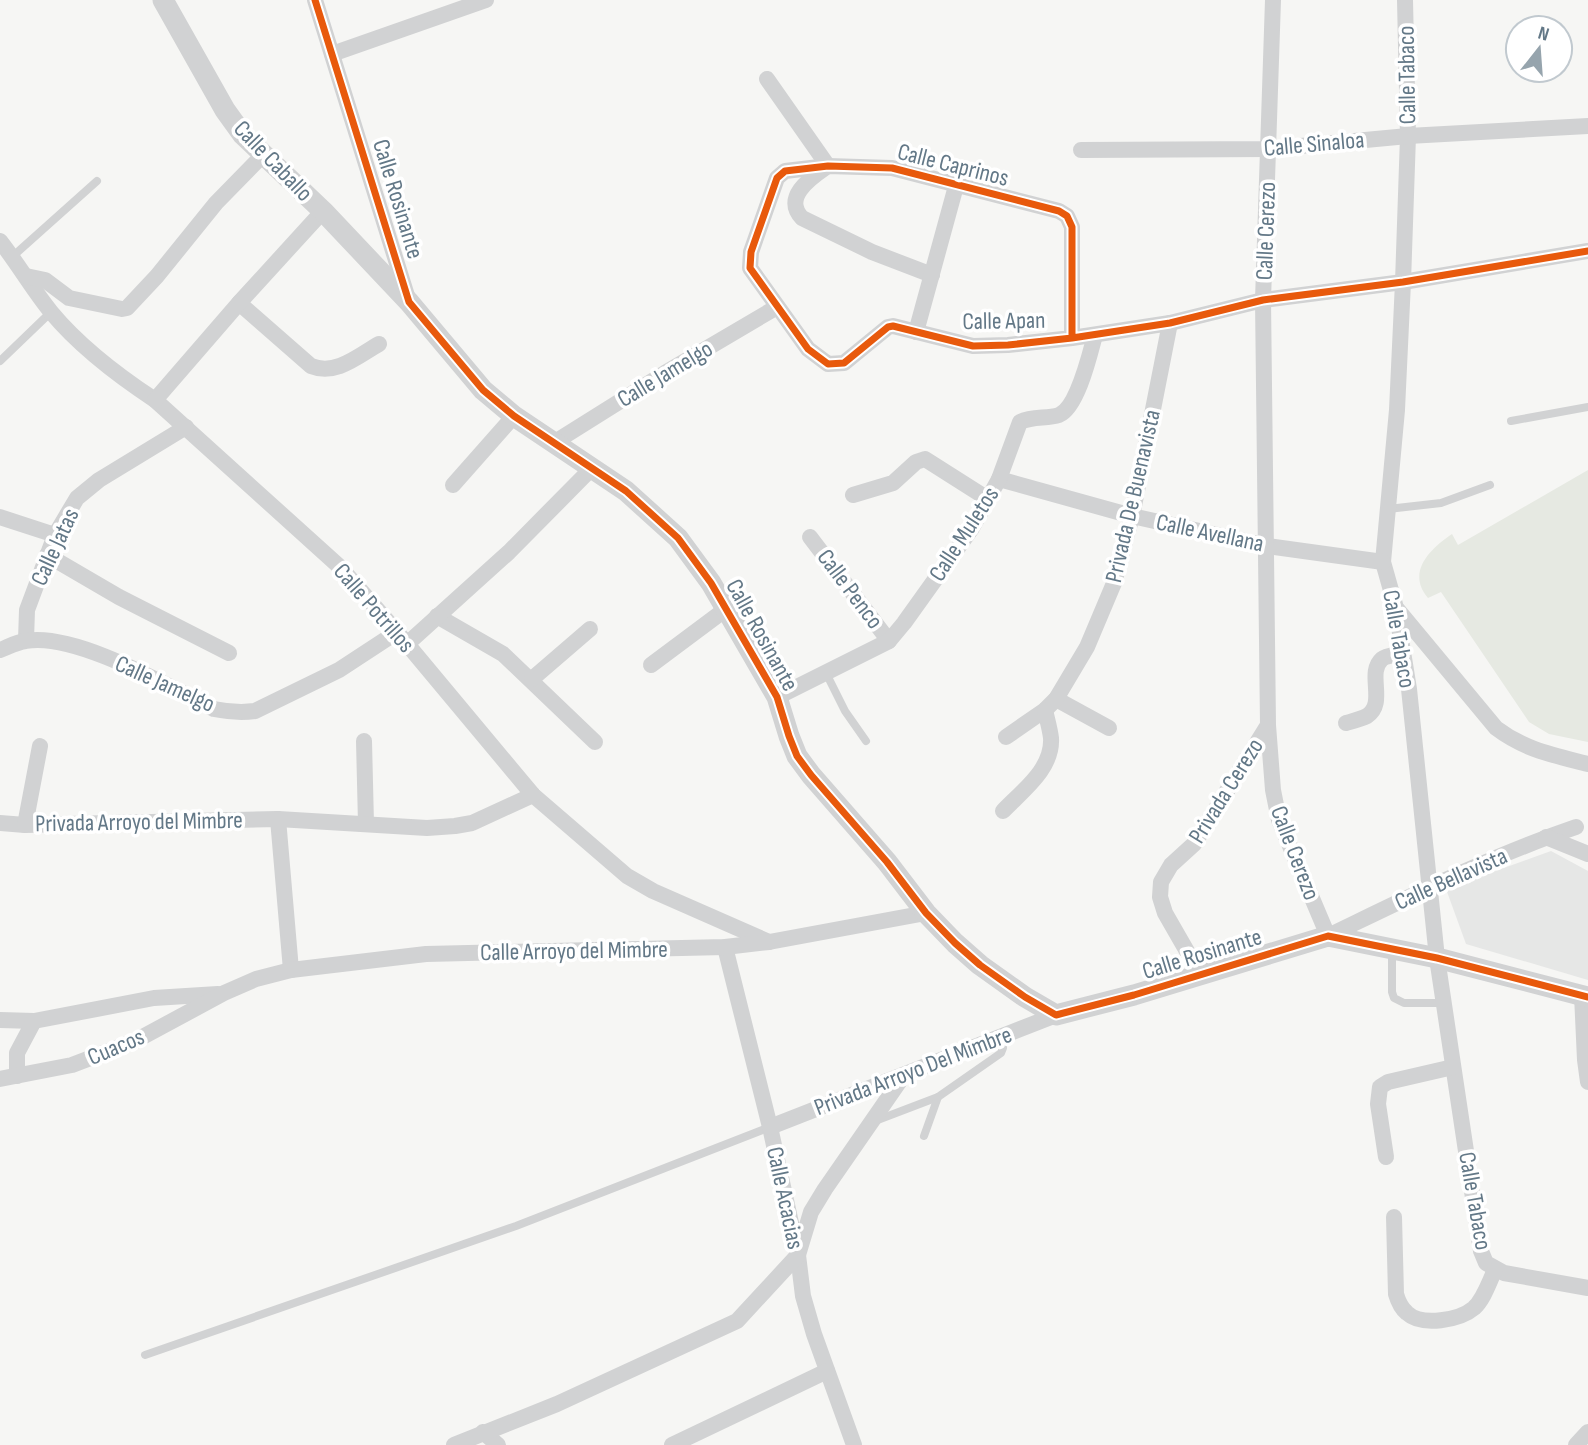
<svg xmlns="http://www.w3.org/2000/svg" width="1588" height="1445" font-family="'Sofia Sans Condensed',sans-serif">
	<rect width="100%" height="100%" fill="#f6f6f4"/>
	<!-- built -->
	<polygon fill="#e6e7e6" points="1551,851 1588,871 1588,980 1466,944 1446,889"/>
	<!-- green -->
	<path fill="#e6e9e2" d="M1588,470V742L1549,734L1529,722L1441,592L1428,598C1406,572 1430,549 1452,534L1458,545Z"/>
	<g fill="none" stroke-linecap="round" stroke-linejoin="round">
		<!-- service -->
		<g stroke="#d1d2d3" stroke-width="8">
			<polyline points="12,257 97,181"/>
			<polyline points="0,361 51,312"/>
			<polyline points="1511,421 1588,407"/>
			<polyline points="1388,509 1441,503 1490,485"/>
			<polyline points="826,673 845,711 866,741"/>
			<polyline points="1392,952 1392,992 1394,998 1404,1003 1443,1003"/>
			<polyline points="875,1121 938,1097"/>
			<polyline points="924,1136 938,1097 1001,1053 1003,1048 1003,1037"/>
			<polyline points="145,1355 516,1226 770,1127"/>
		</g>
		<!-- minor -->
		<g stroke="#d1d2d3" stroke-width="16">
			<polyline points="315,0 408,299"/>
			<polyline points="1405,0 1408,136 1403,282 1397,410 1383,562 1396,608 1409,689 1437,958 1481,1251 1486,1263 1504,1273 1588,1288"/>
			<polyline points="332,54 486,0"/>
			<polyline points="767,79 828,166"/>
			<polyline points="1081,150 1269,149 1408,136 1588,126"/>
			<path d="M825,168C809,179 783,198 802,218L872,252L932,275"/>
			<path d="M0,241C18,264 33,290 51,312C80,347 117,375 155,400L341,568L397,632L533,795L627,876L653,891L769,942"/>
			<polyline points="26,276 45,280 69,298 122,309 127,308 157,276 216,203 262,156"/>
			<path d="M239,303L311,366C336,376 358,356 379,344"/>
			<polyline points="916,332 956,186"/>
			<polyline points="1072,338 1072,227 1067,216 1059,211 892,168 828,166 785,171 777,178 751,252 750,268 808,349 828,364 844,363 888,327 893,326 973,346 1008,345 1072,338 1170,323 1263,300 1403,282 1588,251"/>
			<polyline points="155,400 239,303 323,211"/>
			<polyline points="555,442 665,373 777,307"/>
			<polyline points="999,479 1132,516 1267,546 1383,562"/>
			<polyline points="453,485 514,416"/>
			<polyline points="853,495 893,483 916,462 925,459 988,499"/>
			<polyline points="0,517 55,535"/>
			<polyline points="810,537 889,641"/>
			<polyline points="47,555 119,597 229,653"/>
			<path d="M1398,610L1496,728C1525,750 1553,755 1588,764"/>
			<polyline points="437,616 503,654 595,742"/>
			<polyline points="26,640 27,610 55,535 77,498 99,480 186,427"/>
			<polyline points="407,644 509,552 593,467"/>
			<path d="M0,650C8,647 17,642 26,641C75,632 169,687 214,709C229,712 240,713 255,711L339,670L397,632"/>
			<polyline points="651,665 726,609"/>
			<polyline points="532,679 590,629"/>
			<path d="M777,697L889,641L904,623L972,528L999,479L1020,422C1033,416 1047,419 1059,415C1078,407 1090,353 1095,335"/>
			<polyline points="1056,699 1109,728"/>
			<path d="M1346,723C1353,721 1361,719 1367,716C1387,703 1366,673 1382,659C1387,655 1397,655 1403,653"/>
			<path d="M1268,725L1273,790L1279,820L1328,936C1409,897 1491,856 1576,827"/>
			<polyline points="1006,737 1045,710 1056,699 1087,647 1114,583 1132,516 1170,323"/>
			<polyline points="364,741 366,824"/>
			<path d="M1003,811C1022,791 1053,769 1051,738C1050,729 1047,719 1045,710"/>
			<polyline points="278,819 291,970"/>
			<polyline points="0,823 25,825 278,819 427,828 455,826 472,823 533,795"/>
			<polyline points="25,825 40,746"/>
			<polyline points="1546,837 1588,854"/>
			<polyline points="725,947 770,1127 798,1255 803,1296 814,1334 854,1445"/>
			<polyline points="1200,974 1165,913 1160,897 1161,882 1171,865 1194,844 1268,725 1263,300 1273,0"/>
			<polyline points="1582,995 1585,1060 1588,1082"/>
			<polyline points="0,1020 34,1021 154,998 218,994"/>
			<polyline points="17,1076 17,1053 34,1021"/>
			<polyline points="0,1079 72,1065 135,1041 224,993 256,979 291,970 426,954 725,947 769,942 926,913"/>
			<polyline points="770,1127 1056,1015"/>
			<polyline points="1386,1157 1378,1104 1380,1087 1388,1082 1453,1067"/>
			<path d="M1394,1217L1396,1294C1398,1301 1401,1308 1407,1313C1422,1327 1460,1320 1474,1308C1484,1299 1489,1282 1495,1270"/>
			<polyline points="483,1432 498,1445"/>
			<polyline points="454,1445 557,1404 737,1321 798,1255 811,1212 825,1189 904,1075"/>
			<polyline points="672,1445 827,1371"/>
			<polyline points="1576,1445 1588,1432"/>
		</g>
		<!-- tertiary -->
		<polyline stroke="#d1d2d3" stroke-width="21" points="163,0 225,110 243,135 323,211 409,302 483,390 514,416 626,491 678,538 711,583 777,697 789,736 797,756 811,775 887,862 926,913 955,943 980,965 1025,997 1056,1015 1134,995 1328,936 1437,958 1588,997"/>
		<!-- cycleway casing -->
		<g stroke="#fff" stroke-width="11">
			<g id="cycleway">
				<polyline points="315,0 409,302 483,390 514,416 626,491 678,538 711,583 777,697 789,736 797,756 811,775 887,862 926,913 955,943 980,965 1025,997 1056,1015 1134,995 1328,936 1437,958 1588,997"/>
				<polyline points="1072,338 1072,227 1067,216 1059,211 892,168 828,166 785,171 777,178 751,252 750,268 808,349 828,364 844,363 888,327 893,326 973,346 1008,345 1072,338 1170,323 1263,300 1403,282 1588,251"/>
			</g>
		</g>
		<!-- cycleway -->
		<use href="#cycleway" stroke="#e8590c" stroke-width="7"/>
	</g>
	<g text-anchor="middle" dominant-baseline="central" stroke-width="7" stroke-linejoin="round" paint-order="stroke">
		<!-- street labels -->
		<g font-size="24" fill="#637887" stroke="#fff">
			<text transform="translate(1407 75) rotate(-91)">Calle Tabaco</text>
			<text transform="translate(1314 144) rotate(-5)">Calle Sinaloa</text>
			<text transform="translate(273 161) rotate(46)">Calle Caballo</text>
			<text transform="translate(953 165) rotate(14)">Calle Caprinos</text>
			<text transform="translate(398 199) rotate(73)">Calle Rosinante</text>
			<text transform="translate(1266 231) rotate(-88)">Calle Cerezo</text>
			<text transform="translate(1004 321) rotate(-1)">Calle Apan</text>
			<text transform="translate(665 374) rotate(-31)">Calle Jamelgo</text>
			<text transform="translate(1133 496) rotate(-77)">Privada De Buenavista</text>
			<text transform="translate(1210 533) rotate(12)">Calle Avellana</text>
			<text transform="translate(964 534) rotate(-57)">Calle Muletos</text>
			<text transform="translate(55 547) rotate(-65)">Calle Jatas</text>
			<text transform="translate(850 589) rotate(53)">Calle Penco</text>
			<text transform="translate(374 608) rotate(49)">Calle Potrillos</text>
			<text transform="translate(762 635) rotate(61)">Calle Rosinante</text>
			<text transform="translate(1399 639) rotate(80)">Calle Tabaco</text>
			<text transform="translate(165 684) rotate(24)">Calle Jamelgo</text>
			<text transform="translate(1226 791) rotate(-58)">Privada Cerezo</text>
			<text transform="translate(139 822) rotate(-1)">Privada Arroyo del Mimbre</text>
			<text transform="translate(1295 853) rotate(69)">Calle Cerezo</text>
			<text transform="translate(1451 879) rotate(-24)">Calle Bellavista</text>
			<text transform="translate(574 951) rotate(-1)">Calle Arroyo del Mimbre</text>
			<text transform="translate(1202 954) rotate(-17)">Calle Rosinante</text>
			<text transform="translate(116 1047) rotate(-23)">Cuacos</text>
			<text transform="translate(913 1071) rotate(-21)">Privada Arroyo Del Mimbre</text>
			<text transform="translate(785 1198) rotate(78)">Calle Acacias</text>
			<text transform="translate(1475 1201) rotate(80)">Calle Tabaco</text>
		</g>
	</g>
	<!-- north arrow -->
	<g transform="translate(1539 49) rotate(17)"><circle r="33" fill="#ffffff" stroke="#c1c9cf" stroke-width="2"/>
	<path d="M0-5L12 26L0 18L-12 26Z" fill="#96a4ad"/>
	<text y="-10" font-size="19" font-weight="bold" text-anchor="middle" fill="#637887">N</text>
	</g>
</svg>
